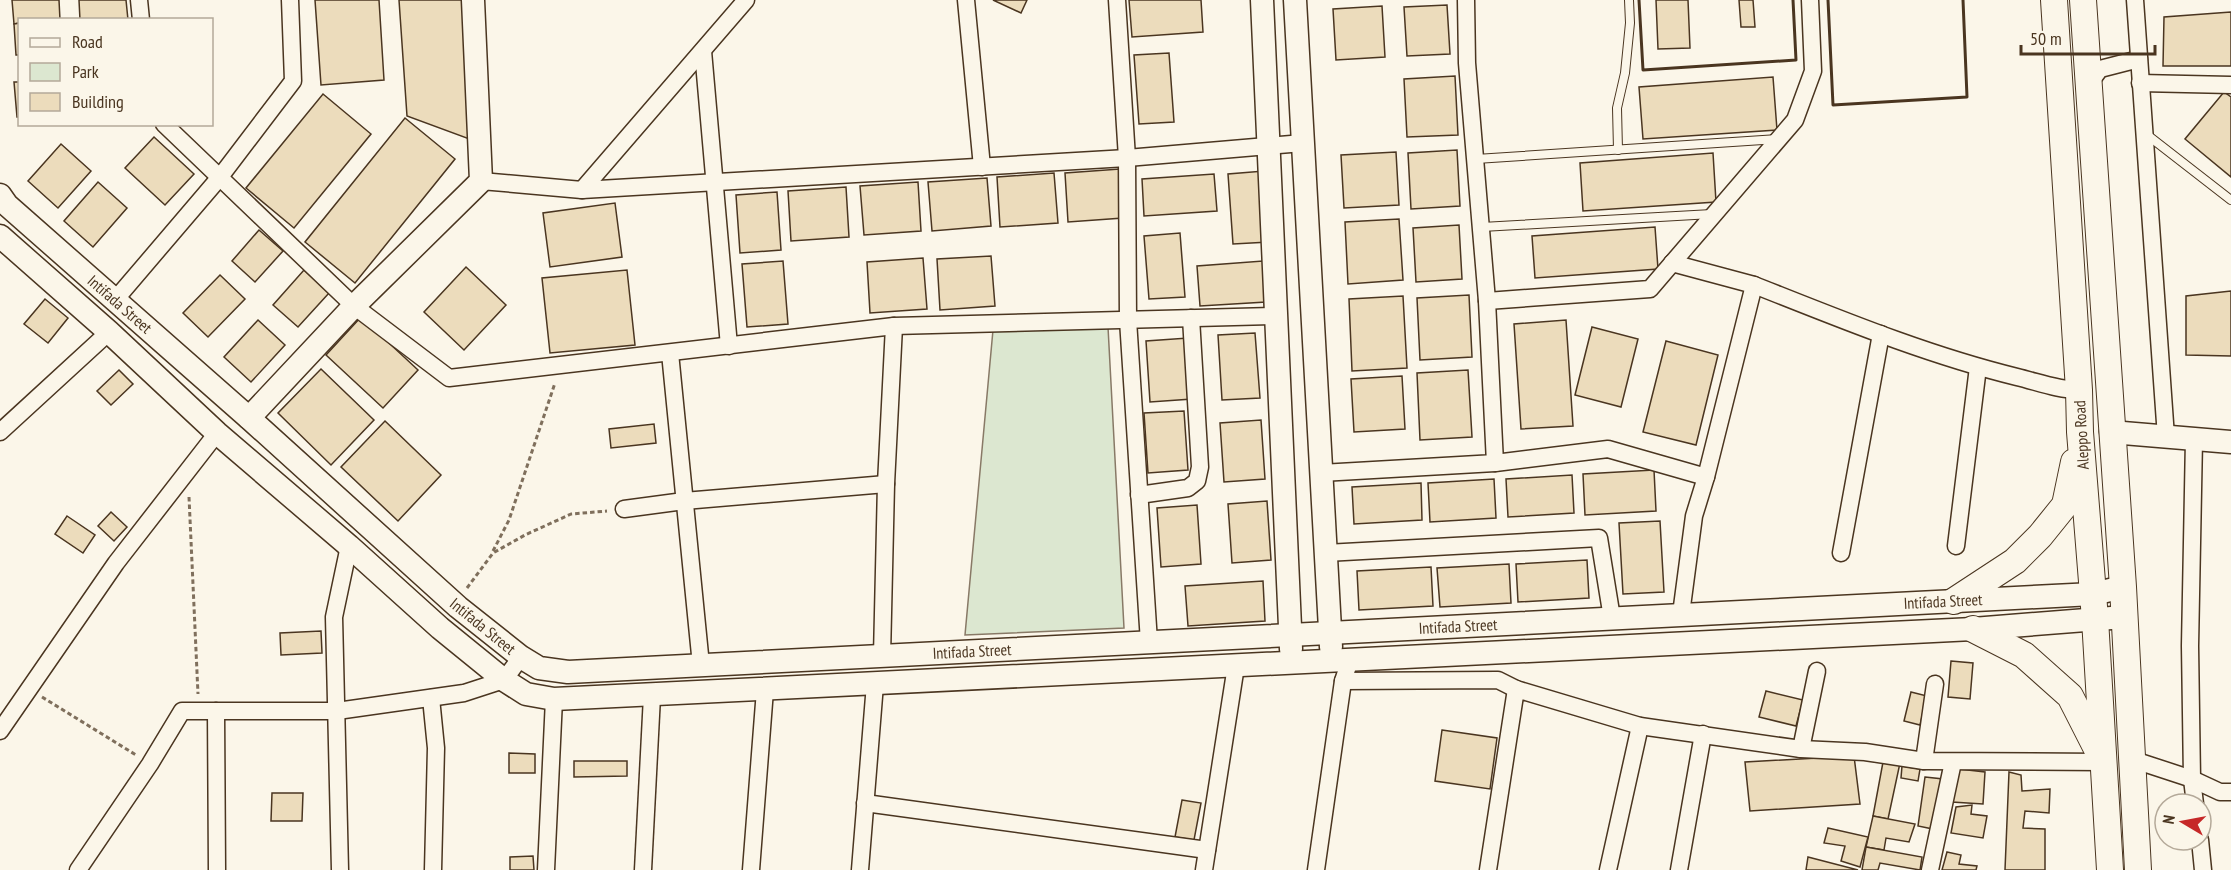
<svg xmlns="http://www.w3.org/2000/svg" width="2231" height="870" font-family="'PT Sans Narrow',sans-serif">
	<rect width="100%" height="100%" fill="#fbf6e9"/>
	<!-- green -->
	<polygon fill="#dce7d0" stroke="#887966" stroke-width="1.5" points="1108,327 1124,628 965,635 993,330"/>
	<!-- building -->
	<g fill="#ecdcbc" stroke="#4a3520" stroke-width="1.5">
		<polygon points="12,0 59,0 60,20 20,20 20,23 14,24"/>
		<polygon points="79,0 126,0 128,20 80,20"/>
		<polygon points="315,0 379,0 384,80 321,85"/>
		<polygon points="399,0 465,0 472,140 407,116"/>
		<polygon points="993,0 1027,0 1021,13"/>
		<polygon points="1129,0 1201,0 1203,32 1132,37"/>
		<polygon points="1656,0 1688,0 1690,48 1658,49"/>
		<polygon points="1739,0 1753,0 1755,27 1741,27"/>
		<polygon points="1447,5 1450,54 1407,56 1404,7"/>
		<polygon points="1382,6 1385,57 1336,60 1333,9"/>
		<polygon points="2231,12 2231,66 2163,66 2164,17"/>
		<polygon points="20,23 20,55 16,55 14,24"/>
		<polygon points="1169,53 1174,122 1139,124 1134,55"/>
		<polygon points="1455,76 1458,135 1407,137 1404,79"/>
		<polygon points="1773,77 1777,130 1643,139 1639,87"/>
		<polygon points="14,82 20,82 20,117 17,117"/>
		<polygon points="2224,92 2231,97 2231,177 2185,139"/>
		<polygon points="323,94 371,134 294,228 246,188"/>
		<polygon points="405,118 455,159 355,283 305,242"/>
		<polygon points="154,137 194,174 165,205 125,168"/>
		<polygon points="61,144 91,171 58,208 28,181"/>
		<polygon points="1457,150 1460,206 1411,209 1408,153"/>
		<polygon points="1396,152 1399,205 1344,208 1341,155"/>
		<polygon points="1713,153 1716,202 1583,211 1580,163"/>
		<polygon points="1120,169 1123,218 1068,222 1065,173"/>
		<polygon points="1264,171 1269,242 1233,244 1228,174"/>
		<polygon points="1054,173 1058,223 1000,227 997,177"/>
		<polygon points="1214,174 1217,211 1144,216 1142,179"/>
		<polygon points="987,178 991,226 932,231 928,182"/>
		<polygon points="98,182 127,208 93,247 64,221"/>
		<polygon points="918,182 921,231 864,235 860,186"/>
		<polygon points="846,187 849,237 791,241 788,191"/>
		<polygon points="777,192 781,250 740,253 736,195"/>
		<polygon points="615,203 622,257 550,267 543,213"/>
		<polygon points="1399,219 1403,280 1348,284 1345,222"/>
		<polygon points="1459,225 1462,279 1416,282 1413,228"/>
		<polygon points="1655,227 1658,269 1535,278 1532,236"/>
		<polygon points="259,230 283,251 255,282 232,261"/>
		<polygon points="1180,233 1185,297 1149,299 1144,236"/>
		<polygon points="991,256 995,306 940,310 937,259"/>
		<polygon points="923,258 927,309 870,313 867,262"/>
		<polygon points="783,261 788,324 747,327 742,264"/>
		<polygon points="1263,261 1266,302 1200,306 1197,266"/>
		<polygon points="466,267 506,305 464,350 424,312"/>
		<polygon points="304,270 329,293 298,327 273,305"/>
		<polygon points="627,270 635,345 550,353 542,278"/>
		<polygon points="220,275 245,299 208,337 183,313"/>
		<polygon points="2231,291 2231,356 2186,355 2186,296"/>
		<polygon points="1469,295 1472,357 1420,360 1417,298"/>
		<polygon points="1403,296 1407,368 1352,371 1349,299"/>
		<polygon points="45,299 68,318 48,343 24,324"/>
		<polygon points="361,317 418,370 383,408 326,355"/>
		<polygon points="258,320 285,345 251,382 224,357"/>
		<polygon points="1566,320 1573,426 1521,429 1514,324"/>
		<polygon points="1592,327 1638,339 1621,407 1575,395"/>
		<polygon points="1255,333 1260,398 1222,400 1218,335"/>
		<polygon points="1188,338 1192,399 1150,402 1146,341"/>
		<polygon points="1666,341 1718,355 1696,445 1643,432"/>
		<polygon points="321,369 374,420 331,465 278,413"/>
		<polygon points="119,370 133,384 111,405 97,391"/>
		<polygon points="1468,370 1472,437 1420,440 1417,373"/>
		<polygon points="1402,376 1405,429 1354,432 1351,379"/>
		<polygon points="1184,411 1188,470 1148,473 1144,413"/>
		<polygon points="1261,420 1265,479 1224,482 1220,423"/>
		<polygon points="385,421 441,475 398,521 341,467"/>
		<polygon points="654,424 656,443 611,448 609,429"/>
		<polygon points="1654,470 1656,511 1585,515 1583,474"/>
		<polygon points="1572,475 1574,513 1508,517 1506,479"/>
		<polygon points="1494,479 1496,518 1430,522 1428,483"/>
		<polygon points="1421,483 1422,520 1354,524 1352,487"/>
		<polygon points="1267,501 1271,560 1232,563 1228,504"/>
		<polygon points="1197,505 1201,564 1161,567 1157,508"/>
		<polygon points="111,512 127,527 114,541 98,526"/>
		<polygon points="67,516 95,535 83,553 55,534"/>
		<polygon points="1660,521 1664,592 1623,594 1619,523"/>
		<polygon points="1587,560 1589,598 1518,602 1516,564"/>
		<polygon points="1509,564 1511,603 1440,607 1437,568"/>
		<polygon points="1431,567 1433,606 1359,610 1357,571"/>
		<polygon points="1263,581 1265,621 1188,626 1185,586"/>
		<polygon points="321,631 322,653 281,655 280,633"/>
		<polygon points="1951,661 1973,663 1970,699 1948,697"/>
		<polygon points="1766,691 1803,700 1796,726 1759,717"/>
		<polygon points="1911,692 1927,696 1920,725 1904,721"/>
		<polygon points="1442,730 1497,738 1490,789 1435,781"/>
		<polygon points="509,753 535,754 535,773 509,773"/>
		<polygon points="1854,756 1860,804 1750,811 1745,762"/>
		<polygon points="574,761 627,761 627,776 574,777"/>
		<polygon points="1883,762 1900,763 1888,819 1873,816"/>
		<polygon points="1902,766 1920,769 1918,781 1901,778"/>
		<polygon points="1959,769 1985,772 1983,804 1952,802"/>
		<polygon points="2009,772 2021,775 2022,791 2050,789 2049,813 2025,811 2023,828 2045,829 2045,870 2005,870"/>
		<polygon points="1925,777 1943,779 1933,829 1918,826"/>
		<polygon points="272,793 303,793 302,821 271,821"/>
		<polygon points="1182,800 1201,803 1194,840 1175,837"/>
		<polygon points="1972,805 1971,814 1987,816 1983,838 1951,833 1956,807"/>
		<polygon points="1873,816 1915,824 1909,842 1886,838 1884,850 1866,847"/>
		<polygon points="1828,828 1868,837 1860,867 1841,861 1845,846 1824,843"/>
		<polygon points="1866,847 1922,857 1920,870 1880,863 1878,870 1862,870"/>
		<polygon points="1947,852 1961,855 1959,864 1977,866 1976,870 1942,870"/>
		<polygon points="533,856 534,870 510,870 510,857"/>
		<polygon points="1808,857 1858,870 1806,870"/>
	</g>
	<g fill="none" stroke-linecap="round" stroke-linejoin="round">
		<!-- lane casing -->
		<g stroke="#4a3520" stroke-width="10">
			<g id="lane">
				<polyline points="2146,134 2231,200"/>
				<polyline points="1618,150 1617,108 1625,73 1630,23 1629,0"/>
				<polyline points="1476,159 1778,139"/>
				<polyline points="1482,227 1712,214"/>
			</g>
		</g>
		<!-- street casing -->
		<g stroke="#4a3520" stroke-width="19">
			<g id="street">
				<polyline points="139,0 141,20"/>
				<polyline points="966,0 982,167"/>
				<polyline points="1117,0 1127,158 1128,320 1149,642"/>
				<polyline points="2135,0 2166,437"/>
				<polyline points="703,51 729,346"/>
				<polyline points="2140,83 2231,85"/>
				<polyline points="2088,85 2100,69 2139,59"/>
				<polyline points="164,124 354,306 449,378 894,326 1276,316"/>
				<polyline points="481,181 582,190 1127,158 1303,143"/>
				<polyline points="582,190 746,0"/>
				<polyline points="1672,263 1754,285 1706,477 1694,516 1681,614"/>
				<path d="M1754,285C1840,319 1927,355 2017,377C2038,382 2058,390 2079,390"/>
				<polyline points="115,300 220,177 293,81 290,0"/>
				<polyline points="1487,301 1650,289 1795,120 1813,71 1810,0"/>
				<polyline points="670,353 701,665"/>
				<polyline points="0,432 109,332"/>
				<polyline points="2194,439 2190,646 2192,779 2195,804"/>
				<polyline points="1495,463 1608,449 1706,477"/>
				<polyline points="1321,473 1495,463 1487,301 1467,63 1466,0"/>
				<polyline points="1139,495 1188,488 1197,481 1200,467 1191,318"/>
				<polyline points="624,509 684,501 886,484"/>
				<polyline points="1956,546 1978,367"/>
				<polyline points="1326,553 1599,538 1612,618"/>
				<polyline points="1841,553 1881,334"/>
				<polyline points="882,656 886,484 894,326"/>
				<polyline points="1343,681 1498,680 1516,689"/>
				<polyline points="431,698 436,748 433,870"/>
				<polyline points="216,711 217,870"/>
				<polyline points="0,731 116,563 217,433"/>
				<polyline points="1801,749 1817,671"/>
				<polyline points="2131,759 2192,779 2220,792 2231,792"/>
				<polyline points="1924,761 1935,684"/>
				<polyline points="865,803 1207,850"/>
				<polyline points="2200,840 2203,870"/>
				<polyline points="78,870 150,764 182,711 337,711 464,693 504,680 521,657"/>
				<polyline points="340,870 334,617 349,546"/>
				<polyline points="546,870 554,699"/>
				<polyline points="643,870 652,696"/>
				<polyline points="751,870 765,690"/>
				<polyline points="860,870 875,684"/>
				<polyline points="1204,870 1236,666"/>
				<polyline points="1316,870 1343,681 1350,660"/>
				<polyline points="1488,870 1516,689 1640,726 1801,749 1865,752 1924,761 2103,762"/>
				<polyline points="1608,870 1640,726"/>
				<polyline points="1679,870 1703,734"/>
				<polyline points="1930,870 1953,762"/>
			</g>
		</g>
		<!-- secondary casing -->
		<g stroke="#4a3520" stroke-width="25">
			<g id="secondary">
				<polyline points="1262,0 1291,649"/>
				<polyline points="1295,0 1331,647"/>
				<polyline points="0,195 7,205 249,418 458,607 521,657 539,668 568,672 2093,594 2123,587"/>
				<polyline points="0,236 109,332 217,433 349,546 440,628 504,680 526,694 554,699 1973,629 2124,617"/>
				<polyline points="249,418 354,306 481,181 473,0"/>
				<polyline points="2111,432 2231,442"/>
			</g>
		</g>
		<!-- primary casing -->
		<g stroke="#4a3520" stroke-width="28">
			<g id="primary">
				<polyline points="2054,0 2079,390 2080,432 2095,619 2110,870"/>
				<polyline points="2083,0 2123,587 2138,870"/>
				<polyline points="1954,601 2015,561 2040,536 2065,505 2074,462"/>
				<polyline points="1973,629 2024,655 2070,696 2098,751"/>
			</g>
		</g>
		<!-- path -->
		<g stroke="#7f6f5c" stroke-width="3" stroke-dasharray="4.5 3" stroke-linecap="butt">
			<polyline points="189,497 198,694"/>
			<polyline points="493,551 509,520 555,383"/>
			<polyline points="467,588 493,553 525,535 571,514 607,511"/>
			<polyline points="42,697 136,755"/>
		</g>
		<!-- lane -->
		<use href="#lane" stroke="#fbf6e9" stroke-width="8"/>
		<!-- street -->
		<use href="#street" stroke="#fbf6e9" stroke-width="16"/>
		<!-- secondary -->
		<use href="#secondary" stroke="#fbf6e9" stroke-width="22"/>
		<!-- primary -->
		<use href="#primary" stroke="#fbf6e9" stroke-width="26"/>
		<!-- wall -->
		<g stroke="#4a3520" stroke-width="3">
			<polyline points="1639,0 1643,70 1796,60 1793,0"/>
			<polyline points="1828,0 1833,105 1967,97 1963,0"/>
		</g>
	</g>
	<g text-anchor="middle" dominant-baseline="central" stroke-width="4.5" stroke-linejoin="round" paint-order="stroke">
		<!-- street labels -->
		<g font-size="16" fill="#4a3520" stroke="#fbf6e9">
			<text transform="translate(120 304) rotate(41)">Intifada Street</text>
			<text transform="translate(2081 435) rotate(-93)">Aleppo Road</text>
			<text transform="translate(1943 601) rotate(-3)">Intifada Street</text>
			<text transform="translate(483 626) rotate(39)">Intifada Street</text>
			<text transform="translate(1458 626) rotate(-3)">Intifada Street</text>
			<text transform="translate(972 651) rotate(-3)">Intifada Street</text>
		</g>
	</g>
	<!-- legend -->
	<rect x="18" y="18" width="195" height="108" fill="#fbf6e9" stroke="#b4a999" stroke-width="1.5"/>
	<rect x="30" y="38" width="30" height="9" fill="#fbf6e9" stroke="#b4a999" stroke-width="1.5"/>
	<text x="72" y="48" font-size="18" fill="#4a3520">Road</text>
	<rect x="30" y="63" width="30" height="18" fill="#dce7d0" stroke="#b4a999" stroke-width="1.5"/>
	<text x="72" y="78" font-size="18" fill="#4a3520">Park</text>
	<rect x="30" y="93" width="30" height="18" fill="#ecdcbc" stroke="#b4a999" stroke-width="1.5"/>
	<text x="72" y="108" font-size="18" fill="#4a3520">Building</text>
	<!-- north arrow -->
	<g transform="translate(2183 822) rotate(280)"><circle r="28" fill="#fbf6e9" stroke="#b4a999" stroke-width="1.5"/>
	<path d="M0-4.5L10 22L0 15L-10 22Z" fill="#c62828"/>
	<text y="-9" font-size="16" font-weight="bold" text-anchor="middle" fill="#4a3520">N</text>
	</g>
	<!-- scale -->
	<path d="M2021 45v9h134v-9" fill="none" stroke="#4a3520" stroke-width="3"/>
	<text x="2030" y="45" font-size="18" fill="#4a3520" stroke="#fbf6e9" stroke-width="4.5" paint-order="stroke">50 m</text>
</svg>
